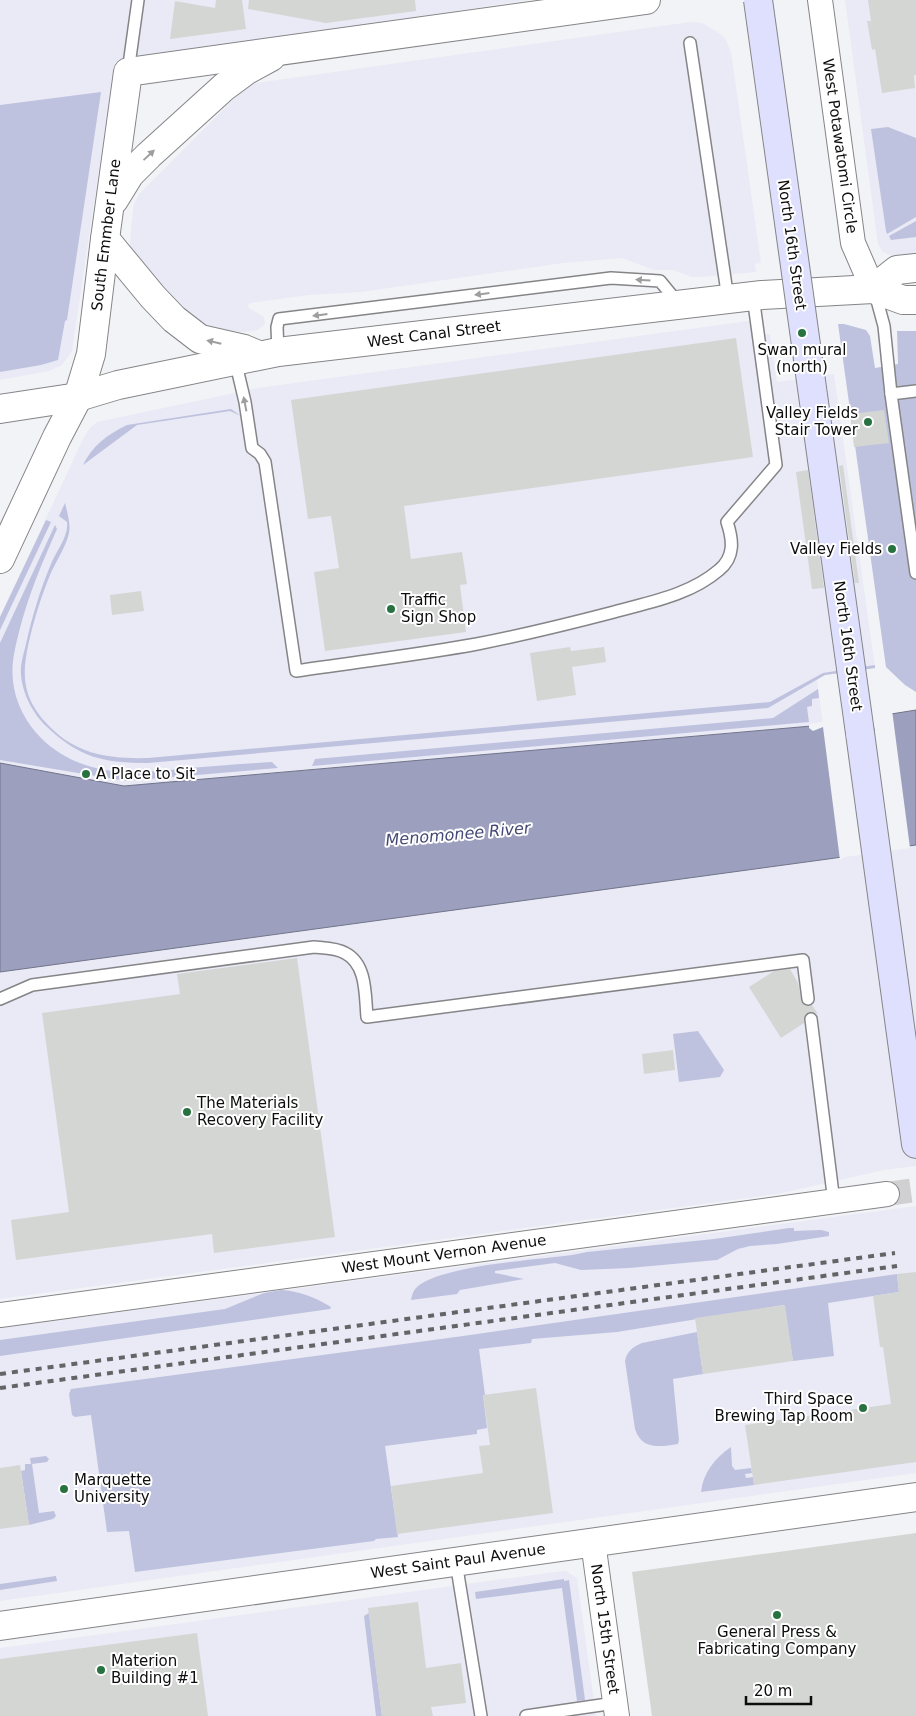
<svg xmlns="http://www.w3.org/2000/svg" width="916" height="1716" font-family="'DejaVu Sans',sans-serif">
	<rect width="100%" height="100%" fill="#f2f3f6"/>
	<!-- built -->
	<g fill="#e9eaf5">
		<polygon points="0,0 529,0 115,62 72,351 62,365 49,371 0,380"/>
		<polygon points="845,0 916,0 916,254 900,256 890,255 883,252 878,244"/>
		<polygon points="690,22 702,23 719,33 725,38 731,52 761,263 755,264 756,272 700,277 692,277 673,270 654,270 622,258 563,263 361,292 308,295 251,303 248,305 249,308 264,317 265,324 258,330 245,332 217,330 204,325 188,315 132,256 130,245 131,228 134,204 139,194 242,91 256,83"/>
		<polygon points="763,319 765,334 770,334 777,382 834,374 875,668 825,675 817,680 823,725 124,786 0,763 0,617 84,437 90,428 97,422 258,388"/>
		<polygon points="916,845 916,1166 884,1170 777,1194 0,1299 0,972 828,859"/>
		<polygon points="916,1206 916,1473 0,1601 0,1328"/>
		<polygon points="562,1571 566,1571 577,1578 596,1716 0,1716 0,1648"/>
	</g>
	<!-- green -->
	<g fill="#bec2df">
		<polygon points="101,92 67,320 65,321 58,360 41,365 0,372 0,105"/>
		<polygon points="888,127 916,138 916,217 887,234 886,231 871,129"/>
		<polygon points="916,221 916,237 891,240 889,236"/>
		<polygon points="838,324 844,324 866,330 870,336 875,368 898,364 897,331 916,331 916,692 905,685 886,667"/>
		<path d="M231,409L241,416L230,411L137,425L83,465C92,446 108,434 127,425Z"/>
		<path d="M65,503C67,511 71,525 69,533C66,547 56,561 50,575C43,592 37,610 32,629C22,669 18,695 50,727C78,755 110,759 148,758L770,702L823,673L875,665V668L825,675L768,708L148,763C104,763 80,758 47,727C33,714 22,693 21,674C20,664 24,653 26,644C32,617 40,590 51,564C56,551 69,536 67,522L59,516Z"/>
		<polygon points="46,520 51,522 0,630 0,617"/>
		<path d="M55,525L57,529C42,563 28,596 19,632C15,648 11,664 13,681C15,702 26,723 41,738C58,755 81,766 105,770C130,774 156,771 181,769C211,766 242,764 272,762L278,768L126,781L0,760V643Z"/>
		<polygon points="818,689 819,698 812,699 812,706 807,707 809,722 312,766 315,759 773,718"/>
		<polygon points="698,1031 724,1070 720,1077 679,1082 673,1034"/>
		<path d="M789,1228H794V1231L821,1230L829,1232V1236L777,1244L750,1246L738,1249L717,1260L629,1268L581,1270L555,1263L495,1271V1273L524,1279L460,1290L457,1294L411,1300C412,1295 413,1291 417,1287C442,1265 537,1260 572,1255L587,1252L714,1239Z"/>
		<polygon points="897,1274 899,1292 828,1303 834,1356 793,1361 784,1305 617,1332 532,1339 531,1343 479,1349 485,1395 483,1395 487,1428 477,1430 477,1434 385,1446 398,1537 376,1539 374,1541 135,1572 129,1531 107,1532 91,1415 75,1417 72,1415 69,1394 71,1389 463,1336"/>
		<path d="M281,1290C299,1291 315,1297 331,1307L330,1309L0,1356V1340L225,1309L264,1293Z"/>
		<path d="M697,1332L703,1374L673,1379L679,1440L678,1444C659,1447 642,1450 635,1429L625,1361C627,1351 633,1347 642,1343Z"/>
		<path d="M731,1447L732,1466L735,1470L751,1468L752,1473L745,1474L746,1478L753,1477L754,1485L701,1492C703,1473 715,1458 731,1447Z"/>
		<polygon points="46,1456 49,1459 47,1462 32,1464 39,1513 54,1511 56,1516 53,1519 29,1525 21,1471 25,1470 25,1464 31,1464 30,1458"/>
		<polygon points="56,1576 57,1581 0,1590 0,1584"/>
		<polygon points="564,1579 564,1581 569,1580 585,1700 577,1701 562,1588 476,1599 475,1592"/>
		<polygon points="369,1613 382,1716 376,1716 364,1616"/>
	</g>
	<!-- water -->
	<polygon fill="#9ca0be" stroke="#717489" points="916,710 916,845 842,855 842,857 828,859 0,972 0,763 124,786 823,725"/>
	<!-- pier -->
	<polygon fill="#f2f3f6" points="892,710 910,848 845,857 840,860 823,727 813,731 809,728 809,724"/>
	<!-- building -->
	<g fill="#d4d6d4">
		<polygon points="216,0 242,0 246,29 170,39 175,1 215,8"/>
		<polygon points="249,0 415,0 416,11 326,23 248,9"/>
		<polygon points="868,0 916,0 916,75 914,75 915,88 882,93 875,49 872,50 867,21 871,21"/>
		<polygon points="736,338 753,457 404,506 411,559 462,552 467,584 460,585 466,632 325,651 314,572 339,568 331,516 308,519 291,400"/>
		<polygon points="884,410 889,443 854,447 850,414"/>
		<polygon points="843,465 859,583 855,583 839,466"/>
		<polygon points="808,470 824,588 812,589 796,472"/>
		<polygon points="141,591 144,611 112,615 110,595"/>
		<polygon points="570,647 571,651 604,647 606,662 572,667 576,695 537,701 530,653"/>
		<polygon points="297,958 335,1237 214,1253 212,1234 16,1260 11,1220 69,1212 42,1013 180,994 177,974"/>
		<polygon points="790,969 798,983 802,1003 806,1006 812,1005 818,1014 811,1012 807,1013 804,1017 804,1023 781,1038 749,987 774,971"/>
		<polygon points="673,1050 675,1070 644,1074 642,1054"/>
		<polygon points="916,1272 916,1462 754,1485 745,1425 891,1404 883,1347 880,1347 873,1296 899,1292 897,1274"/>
		<polygon points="785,1305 793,1361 703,1374 695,1318"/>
		<polygon points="536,1388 553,1513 397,1534 391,1486 483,1473 479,1446 490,1445 483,1395"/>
		<polygon points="20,1465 29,1525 0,1529 0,1468"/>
		<polygon points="916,1533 916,1716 652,1716 632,1572"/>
		<polygon points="418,1602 426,1668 461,1663 466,1703 431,1707 433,1716 382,1716 368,1608"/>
		<polygon points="197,1633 208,1716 0,1716 0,1659"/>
	</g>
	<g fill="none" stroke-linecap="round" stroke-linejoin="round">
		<!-- minor-tunnel -->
		<polyline stroke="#d0d0d3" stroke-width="24" stroke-dasharray="24 12" stroke-linecap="butt" points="887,1194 916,1190"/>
		<!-- service casing -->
		<g stroke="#858588" stroke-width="14">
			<g id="service">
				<polyline points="690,43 728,299"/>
				<polyline points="128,72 138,0"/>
				<polyline points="875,293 884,326 891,394"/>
				<polyline points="278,352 277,327 279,319 611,278 660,281 679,304"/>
				<path d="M235,360L245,402L252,448L260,454L265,462L296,671C356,662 417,655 477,644C523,635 568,624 614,612C650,602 690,595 719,570C735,557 733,540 727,522L776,465L753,296"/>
				<polyline points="916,391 891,394 916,573"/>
				<path d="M0,999L32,985L314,947C324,948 337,948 345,953C367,964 365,995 367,1017L803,960L808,999"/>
				<polyline points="811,1019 834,1202"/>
				<polyline points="456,1562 481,1716"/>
				<polyline points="526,1716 615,1703"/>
			</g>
		</g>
		<!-- minor casing -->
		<g stroke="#858588" stroke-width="26">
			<g id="minor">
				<polyline points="820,0 853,243 873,289"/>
				<polyline points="0,1315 887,1194"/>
				<polyline points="593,1542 617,1716"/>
			</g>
		</g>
		<!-- tertiary casing -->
		<g stroke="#858588" stroke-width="30">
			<g id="tertiary">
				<polyline points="114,200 130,174 149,155 224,87 247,70 271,57"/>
				<polyline points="105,239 153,297 174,319 200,339 244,349 256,354"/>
				<polyline points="873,289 897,270 916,268"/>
				<polyline points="0,409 78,397 118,385 278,352 762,295 873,289 903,300 916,300"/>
				<polyline points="0,559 57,437 78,397 91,354 105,239 128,72 646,0"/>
				<polyline points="0,1626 916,1497"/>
			</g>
		</g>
		<!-- secondary casing -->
		<g stroke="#858588" stroke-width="30">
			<polyline id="secondary" points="860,733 916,1144"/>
		</g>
		<!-- service -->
		<use href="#service" stroke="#fff" stroke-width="11"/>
		<!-- minor -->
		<use href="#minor" stroke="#fff" stroke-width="24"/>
		<!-- tertiary -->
		<use href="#tertiary" stroke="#fff" stroke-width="28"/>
		<!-- secondary -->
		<use href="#secondary" stroke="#dee0fd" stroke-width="28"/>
		<!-- rail -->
		<g stroke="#636466" stroke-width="4" stroke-dasharray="6 6" stroke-linecap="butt">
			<polyline points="0,1374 895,1253"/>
			<polyline points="0,1388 897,1266"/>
		</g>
		<!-- secondary-bridge casing -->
		<g stroke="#858588" stroke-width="30" stroke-linecap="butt">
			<polyline id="secondary-bridge" points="758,0 860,733"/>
		</g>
		<!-- secondary-bridge -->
		<use href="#secondary-bridge" stroke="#dee0fd" stroke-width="28"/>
	</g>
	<!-- one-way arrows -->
	<defs><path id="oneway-solid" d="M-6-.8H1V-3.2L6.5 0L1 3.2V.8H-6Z" transform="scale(1.25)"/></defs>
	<g fill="#9e9e9f">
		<use href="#oneway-solid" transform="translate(149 155) rotate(-43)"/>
		<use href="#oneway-solid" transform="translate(643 280) rotate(-176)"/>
		<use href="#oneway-solid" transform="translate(482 294) rotate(173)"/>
		<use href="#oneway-solid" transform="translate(320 315) rotate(173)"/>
		<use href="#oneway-solid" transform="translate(214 342) rotate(-167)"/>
		<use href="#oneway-solid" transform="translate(245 404) rotate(-101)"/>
	</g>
	<!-- markers -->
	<g fill="#287240" stroke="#fff" stroke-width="2">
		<circle cx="802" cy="333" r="5"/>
		<circle cx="868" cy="422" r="5"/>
		<circle cx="892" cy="549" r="5"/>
		<circle cx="391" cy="609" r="5"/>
		<circle cx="86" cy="774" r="5"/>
		<circle cx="187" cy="1112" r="5"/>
		<circle cx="863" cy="1408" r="5"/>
		<circle cx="64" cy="1489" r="5"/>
		<circle cx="777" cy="1615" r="5"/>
		<circle cx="101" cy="1670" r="5"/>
	</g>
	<g text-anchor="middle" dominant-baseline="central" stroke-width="4" stroke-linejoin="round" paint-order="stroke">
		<!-- street labels -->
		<g font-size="15" fill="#0d0d0e" stroke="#fff">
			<text transform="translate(840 146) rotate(82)">West Potawatomi Circle</text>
			<text transform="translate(106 235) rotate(-83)">South Emmber Lane</text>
			<text transform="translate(792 245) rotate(82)">North 16th Street</text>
			<text transform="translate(434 334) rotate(-7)">West Canal Street</text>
			<text transform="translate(848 646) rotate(82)">North 16th Street</text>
			<text transform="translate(444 1254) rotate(-8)">West Mount Vernon Avenue</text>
			<text transform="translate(458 1561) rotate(-8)">West Saint Paul Avenue</text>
			<text transform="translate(605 1629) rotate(82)">North 15th Street</text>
		</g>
		<!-- poi labels -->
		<g font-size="15" fill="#0d0d0e" stroke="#fff" text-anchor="start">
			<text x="802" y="350" text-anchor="middle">Swan mural<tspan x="802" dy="17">(north)</tspan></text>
			<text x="858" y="413" text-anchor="end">Valley Fields<tspan x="858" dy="17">Stair Tower</tspan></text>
			<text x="882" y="549" text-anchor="end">Valley Fields</text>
			<text x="401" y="600">Traffic<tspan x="401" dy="17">Sign Shop</tspan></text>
			<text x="96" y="774">A Place to Sit</text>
			<text x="197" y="1103">The Materials<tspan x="197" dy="17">Recovery Facility</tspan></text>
			<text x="853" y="1399" text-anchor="end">Third Space<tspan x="853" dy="17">Brewing Tap Room</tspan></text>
			<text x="74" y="1480">Marquette<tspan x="74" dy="17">University</tspan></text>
			<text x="777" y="1632" text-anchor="middle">General Press &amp;<tspan x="777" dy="17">Fabricating Company</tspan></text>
			<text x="111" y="1661">Materion<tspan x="111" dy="17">Building #1</tspan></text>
		</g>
		<!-- water labels -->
		<g font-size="16" font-style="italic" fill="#444874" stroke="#fff">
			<text transform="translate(458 834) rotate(-5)">Menomonee River</text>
		</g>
	</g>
	<!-- scale -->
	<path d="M746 1696v8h65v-8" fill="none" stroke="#0d0d0e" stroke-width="2.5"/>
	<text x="754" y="1696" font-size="15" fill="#0d0d0e" stroke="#ffffff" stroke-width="4" paint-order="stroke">20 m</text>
</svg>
